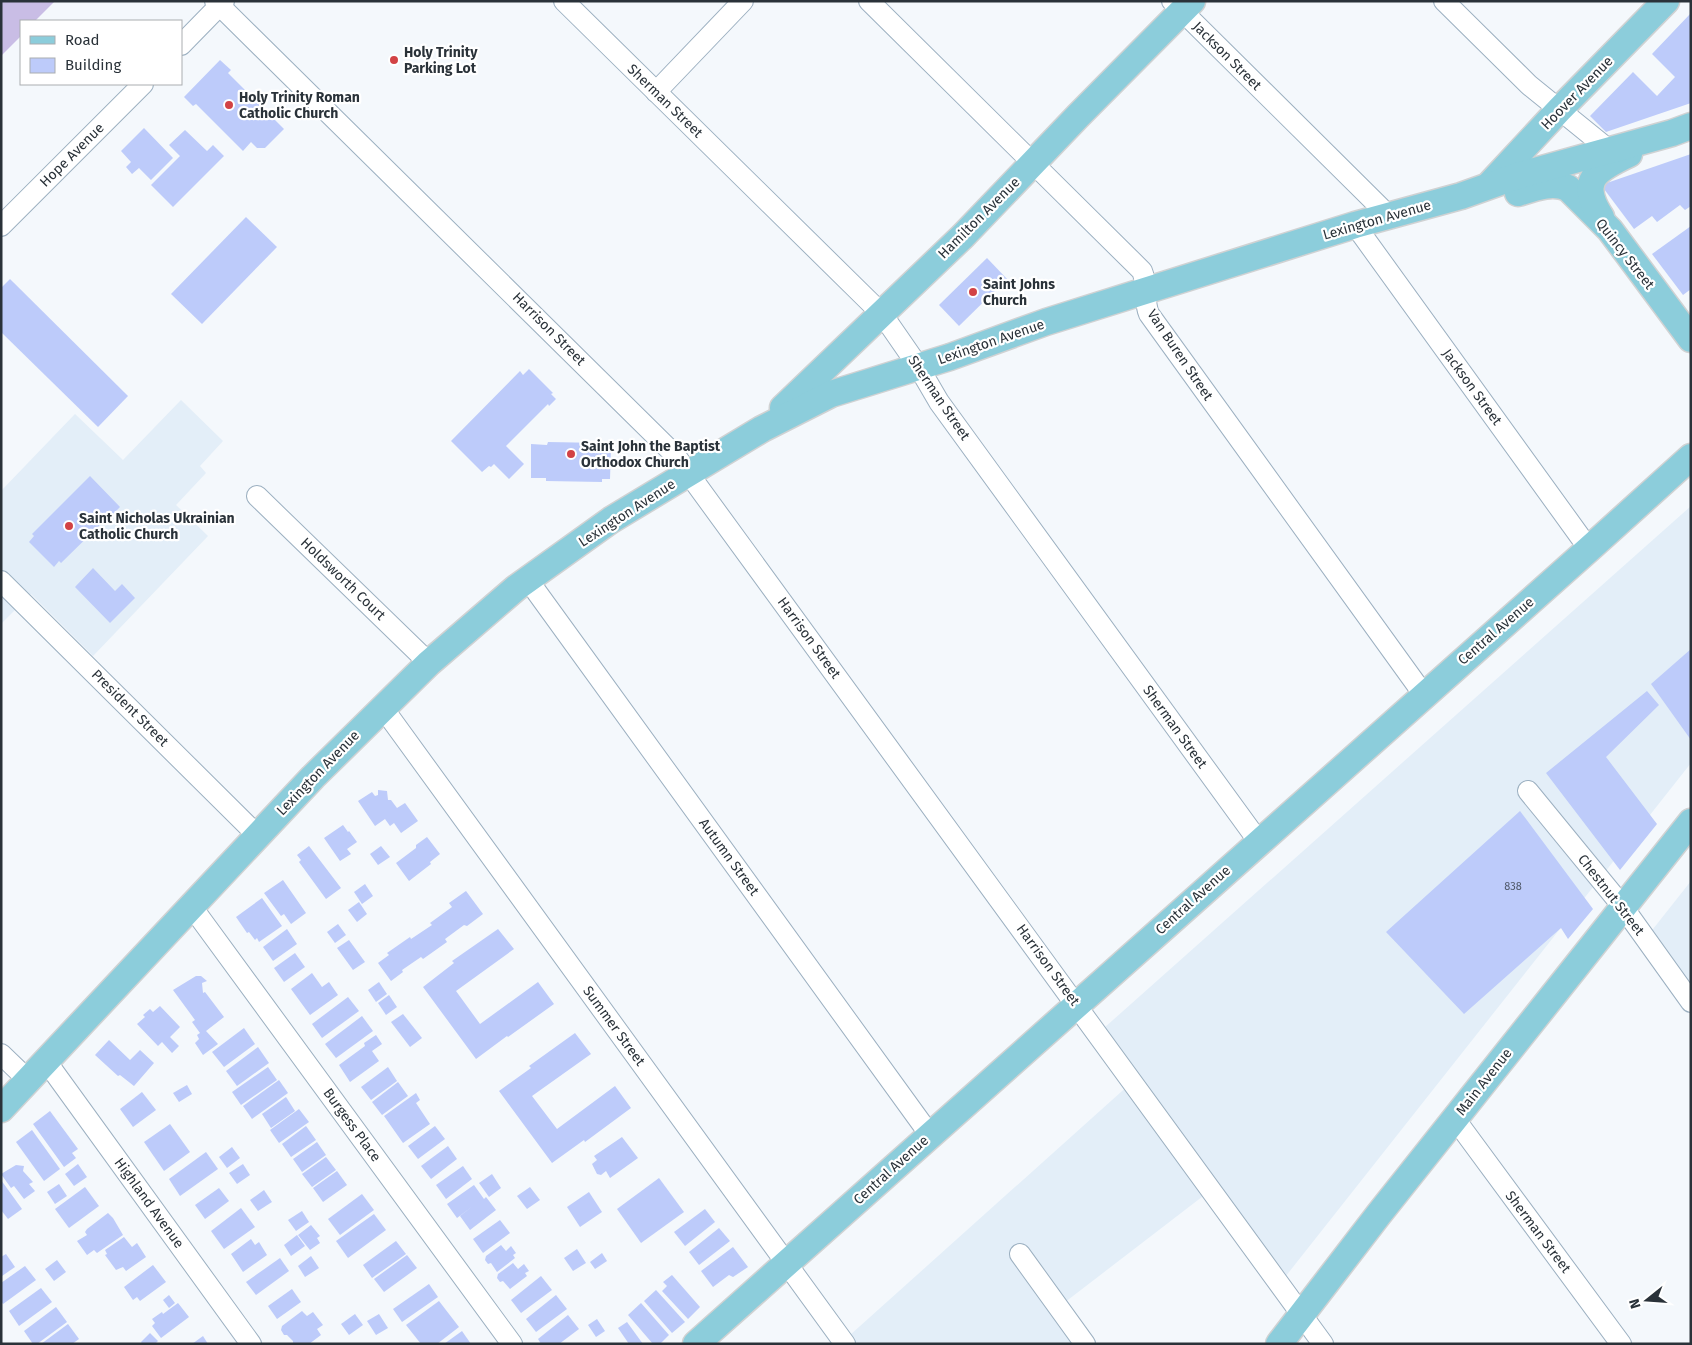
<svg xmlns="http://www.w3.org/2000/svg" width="1692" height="1345" font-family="'Fira Sans',sans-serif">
	<rect width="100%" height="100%" fill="#f4f8fc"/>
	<!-- built -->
	<g fill="#e3eef8">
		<polygon points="181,400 223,441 200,466 206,473 176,505 208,536 93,656 31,594 1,624 1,491 75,414 123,460"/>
		<polygon points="1691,506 1691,763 1278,1286 1211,1190 1060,1306 1084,1344 840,1344 1131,1083 1095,1036"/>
		<polygon points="1691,881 1691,1008 1642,943"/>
	</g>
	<!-- green -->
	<polygon fill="#c9bde5" points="1,1 55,1 35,21 21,21 21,36 1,56"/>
	<!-- building -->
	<g fill="#bdcbfa">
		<polygon points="1691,13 1691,103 1606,132 1590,116 1633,72 1657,96 1675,77 1652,54"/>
		<polygon points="220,60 231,70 228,73 284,129 265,148 257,148 251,142 243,151 196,104 193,106 184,97"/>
		<polygon points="144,128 173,158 151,180 139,168 132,174 126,167 131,162 121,151"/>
		<polygon points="185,130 207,151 213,145 224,156 173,207 151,185 180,156 169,145"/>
		<polygon points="1691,154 1691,206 1685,210 1680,205 1657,222 1652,216 1634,229 1601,185"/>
		<polygon points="246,217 277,247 202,324 171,294"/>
		<polygon points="1691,226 1691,289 1683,295 1652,254"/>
		<polygon points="987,258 1007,279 959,326 939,305"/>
		<polygon points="10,279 128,396 98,427 1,332 1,288"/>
		<polygon points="529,369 553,393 551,394 556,399 549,406 548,404 506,446 524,464 509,479 494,464 491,467 489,466 482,472 451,441 520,371 523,375"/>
		<polygon points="548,442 603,443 603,446 611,446 610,479 602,479 602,482 546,481 546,478 531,478 531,444 547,445"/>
		<polygon points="90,476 120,507 110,517 109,516 61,563 59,561 54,567 29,542 34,536 32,534"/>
		<polygon points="93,568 115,591 122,584 135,598 110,623 75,587"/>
		<polygon points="1691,649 1691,740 1651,684"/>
		<polygon points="1647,691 1659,705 1606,757 1657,824 1620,870 1546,773"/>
		<polygon points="378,790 387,791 388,800 391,800 397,808 405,803 418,821 401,833 394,823 390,826 385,819 375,826 358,801 372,792 375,796 378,795"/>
		<polygon points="1520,811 1593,909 1568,939 1561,928 1464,1014 1386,932"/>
		<polygon points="343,825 348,832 349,831 357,842 347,849 351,854 340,861 324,838"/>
		<polygon points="427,837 440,854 430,862 431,864 409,881 396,863 416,848 416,845"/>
		<polygon points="309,846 341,888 326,899 299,862 301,860 297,855"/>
		<polygon points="381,846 390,857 378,865 370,854"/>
		<polygon points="283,880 306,913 291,924 284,914 281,916 264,893"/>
		<polygon points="365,884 373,896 362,904 354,892"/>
		<polygon points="466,891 483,914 467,926 464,925 445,939 447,942 423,959 421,957 402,970 403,972 391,981 378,963 389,955 387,953 410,937 411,939 432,925 430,923 452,907 449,903"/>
		<polygon points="262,898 282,926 259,942 257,938 255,940 249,932 247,933 236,917"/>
		<polygon points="359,902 367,914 357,922 348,910"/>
		<polygon points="338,924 346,935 335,943 327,932"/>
		<polygon points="287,929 297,944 273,961 263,947"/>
		<polygon points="498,929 514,949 456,991 480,1024 538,982 554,1004 508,1037 507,1036 476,1059 423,987 454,963 452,961"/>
		<polygon points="349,940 365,962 353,970 337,948"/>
		<polygon points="295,953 305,967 284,982 274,968"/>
		<polygon points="312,973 322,987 329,982 338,995 310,1015 291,989"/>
		<polygon points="196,976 201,976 207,981 202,983 203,993 205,992 224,1017 206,1031 218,1044 203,1055 195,1043 199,1039 197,1035 200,1033 192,1022 195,1020 173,990"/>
		<polygon points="379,982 387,994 376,1002 368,990"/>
		<polygon points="389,995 397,1007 386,1015 378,1003"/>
		<polygon points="348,997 359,1011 322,1038 312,1024"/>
		<polygon points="160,1006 180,1027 170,1037 179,1046 172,1053 162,1042 158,1046 137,1024 145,1017 143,1015 150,1009 153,1012"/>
		<polygon points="403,1014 422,1038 410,1047 391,1022"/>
		<polygon points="362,1016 373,1031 336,1058 325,1044"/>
		<polygon points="244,1028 255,1044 224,1067 212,1052"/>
		<polygon points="575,1033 591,1054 532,1096 557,1129 615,1086 631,1108 585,1142 584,1140 552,1163 499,1091 531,1068 529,1066"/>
		<polygon points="376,1035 382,1044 372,1051 379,1061 350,1082 339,1065 365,1046 364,1043"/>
		<polygon points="109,1040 130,1060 140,1050 154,1063 134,1086 120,1075 118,1076 95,1055"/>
		<polygon points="258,1047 269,1063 237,1086 226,1071"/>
		<polygon points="268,1067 277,1080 241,1105 232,1092"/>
		<polygon points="388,1067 397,1081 371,1100 361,1087"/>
		<polygon points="279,1080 288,1093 252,1119 243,1106"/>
		<polygon points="398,1082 408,1096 382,1115 372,1102"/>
		<polygon points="187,1085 192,1094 179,1102 173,1093"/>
		<polygon points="142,1092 156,1110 133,1127 120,1109"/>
		<polygon points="416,1093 420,1100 416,1103 430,1124 403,1143 384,1116"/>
		<polygon points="286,1097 295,1111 271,1128 262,1114"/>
		<polygon points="299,1109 309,1122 279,1143 270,1130"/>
		<polygon points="50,1111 78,1149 72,1153 76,1158 64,1167 33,1124"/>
		<polygon points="170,1124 190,1152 164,1171 144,1142"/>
		<polygon points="306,1126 316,1140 291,1157 282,1144"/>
		<polygon points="435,1126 445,1139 418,1159 408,1146"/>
		<polygon points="32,1130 60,1169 44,1181 16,1142"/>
		<polygon points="622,1137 638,1158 610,1178 606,1171 601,1175 597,1174 592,1164 597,1160 594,1156"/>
		<polygon points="317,1142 326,1155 302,1172 293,1159"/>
		<polygon points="448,1146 457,1159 431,1179 421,1166"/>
		<polygon points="232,1147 240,1158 227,1168 219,1157"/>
		<polygon points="206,1152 218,1169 180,1196 169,1179"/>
		<polygon points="326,1157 336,1170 312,1187 302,1174"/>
		<polygon points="78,1164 87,1177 74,1186 65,1174"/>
		<polygon points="243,1164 250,1175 237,1184 229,1173"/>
		<polygon points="16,1165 24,1166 23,1171 33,1182 29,1184 35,1191 24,1199 14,1186 11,1188 1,1174"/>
		<polygon points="463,1166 472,1179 446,1199 436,1185"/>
		<polygon points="337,1171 347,1185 323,1202 313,1188"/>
		<polygon points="492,1174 501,1188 489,1197 479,1183"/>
		<polygon points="659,1178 684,1212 641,1243 617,1209"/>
		<polygon points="1,1180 22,1209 8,1219 1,1210"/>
		<polygon points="59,1184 67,1196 55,1204 47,1192"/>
		<polygon points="474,1185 484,1199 486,1197 496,1210 470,1230 460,1216 473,1206 457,1218 447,1204"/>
		<polygon points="85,1187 99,1206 69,1228 55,1209"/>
		<polygon points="530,1187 540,1200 527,1209 517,1196"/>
		<polygon points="219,1188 229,1201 205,1219 195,1205"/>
		<polygon points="264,1190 272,1202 258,1211 250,1200"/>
		<polygon points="589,1192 602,1212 580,1227 567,1207"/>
		<polygon points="362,1194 374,1210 340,1235 328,1219"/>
		<polygon points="241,1208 255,1227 224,1249 211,1231"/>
		<polygon points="705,1209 715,1222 685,1246 674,1232"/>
		<polygon points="302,1211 309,1222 296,1231 288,1220"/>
		<polygon points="108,1213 113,1218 123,1235 97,1253 94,1250 87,1255 77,1241 87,1235 85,1232 87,1229"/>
		<polygon points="374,1214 386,1230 348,1258 336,1241"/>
		<polygon points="500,1220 510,1233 483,1253 473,1239"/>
		<polygon points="311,1225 320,1236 317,1238 320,1243 310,1250 298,1235"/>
		<polygon points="719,1228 730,1241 699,1265 689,1252"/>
		<polygon points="297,1235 305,1246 291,1256 284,1245"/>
		<polygon points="124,1237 132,1247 137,1243 146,1257 126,1271 123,1267 116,1270 105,1255 107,1254 105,1250"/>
		<polygon points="251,1239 255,1245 259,1242 267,1255 243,1272 231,1254"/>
		<polygon points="396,1241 406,1254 372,1278 363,1265"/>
		<polygon points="501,1245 506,1251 511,1246 516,1253 513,1255 515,1258 497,1272 491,1263 488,1264 485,1260 486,1256"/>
		<polygon points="733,1247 748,1267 733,1277 729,1275 713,1287 701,1271"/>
		<polygon points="577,1249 586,1263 573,1271 564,1258"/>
		<polygon points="602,1253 607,1261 595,1269 590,1262"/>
		<polygon points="6,1254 15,1267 2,1276 1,1257"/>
		<polygon points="407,1255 417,1268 384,1292 374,1279"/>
		<polygon points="311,1256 319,1268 305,1277 298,1266"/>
		<polygon points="280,1258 289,1271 256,1295 246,1282"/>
		<polygon points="57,1260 66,1272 54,1281 45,1269"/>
		<polygon points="513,1263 518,1269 524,1264 529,1271 525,1273 527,1276 510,1289 503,1281 500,1282 497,1278 498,1274"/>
		<polygon points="153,1265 166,1282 140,1301 137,1297 133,1300 124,1287"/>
		<polygon points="25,1266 36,1280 3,1304 1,1301 1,1283"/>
		<polygon points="672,1275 700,1307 688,1319 662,1291 667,1286 663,1282"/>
		<polygon points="541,1276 552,1290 521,1313 511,1300"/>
		<polygon points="429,1284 438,1297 402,1322 393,1309"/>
		<polygon points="41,1288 52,1302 19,1326 9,1311"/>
		<polygon points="292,1289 301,1302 277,1319 268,1306"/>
		<polygon points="656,1290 685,1322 672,1333 644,1301"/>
		<polygon points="169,1295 175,1303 169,1308 163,1300"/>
		<polygon points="556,1295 567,1309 536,1332 526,1319"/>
		<polygon points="439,1301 459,1327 437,1344 421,1344 406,1325"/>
		<polygon points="178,1303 189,1317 161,1338 152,1326 155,1323 152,1319 162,1312 163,1314"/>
		<polygon points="641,1303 669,1335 660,1344 653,1344 628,1315"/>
		<polygon points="56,1307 67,1322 37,1344 33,1344 24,1331"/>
		<polygon points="302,1311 307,1316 313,1312 323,1325 317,1329 321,1335 309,1344 293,1344 293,1341 287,1335 284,1335 281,1330 282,1326"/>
		<polygon points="355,1314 363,1325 349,1335 341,1324"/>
		<polygon points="379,1314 388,1328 376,1335 367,1321"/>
		<polygon points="568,1315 579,1329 559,1344 541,1344 538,1339"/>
		<polygon points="597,1319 605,1331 596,1337 588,1325"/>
		<polygon points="627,1322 643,1344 629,1344 618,1328"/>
		<polygon points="68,1324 79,1339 72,1344 41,1344"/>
		<polygon points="462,1331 471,1344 444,1344"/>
		<polygon points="150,1333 158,1341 155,1344 142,1344 141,1342"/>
		<polygon points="203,1336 208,1344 192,1344"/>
	</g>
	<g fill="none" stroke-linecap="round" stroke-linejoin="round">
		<!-- minor casing -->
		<g stroke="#9cb0c1" stroke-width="22">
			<g id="minor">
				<polyline points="215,1 675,455 1323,1344"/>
				<polyline points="564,1 882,314 918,366 939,402 1259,842"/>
				<path d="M869,1L1142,271C1148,285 1143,300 1149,314L1424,695"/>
				<polyline points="1172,1 1389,216"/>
				<polyline points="1444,1 1529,85 1608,149"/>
				<polyline points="181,45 224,1"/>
				<polyline points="656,92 743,1"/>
				<polyline points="1355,225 1589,549"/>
				<polyline points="1,226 143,84"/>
				<polyline points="257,496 429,663"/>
				<polyline points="528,580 930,1135"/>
				<polyline points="1,581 258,836"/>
				<polyline points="383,708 845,1344"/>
				<polyline points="1528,791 1623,907 1691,1002"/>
				<polyline points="192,907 512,1344"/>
				<polyline points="1,1054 28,1080"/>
				<polyline points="46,1061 251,1344"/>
				<polyline points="1455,1119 1621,1344"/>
				<polyline points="1020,1254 1085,1344"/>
			</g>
		</g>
		<!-- major casing -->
		<g stroke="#d0d2d3" stroke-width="29">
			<g id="major">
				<polyline points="1491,183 1559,110 1666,1"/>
				<path d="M1518,193C1534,188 1552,181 1568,188L1610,230L1691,339"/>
				<path d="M1601,217C1577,180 1597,169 1629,154"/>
				<polyline points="783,408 963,236 1078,116 1192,1"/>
				<polyline points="1,1109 313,777 429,663 516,588 611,520 762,429 831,394 950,357 1046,322 1355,225 1461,196 1517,176 1672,133 1691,126"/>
				<polyline points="696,1344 1589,549 1691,457"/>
				<polyline points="1279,1344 1379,1214 1691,822"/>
			</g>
		</g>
		<!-- minor -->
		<use href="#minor" stroke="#fff" stroke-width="20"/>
		<!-- major -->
		<use href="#major" stroke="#8ccddb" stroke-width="26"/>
	</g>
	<!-- markers -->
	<g fill="#d24245" stroke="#fff" stroke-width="2">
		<circle cx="394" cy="60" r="5"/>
		<circle cx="229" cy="105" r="5"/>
		<circle cx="973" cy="292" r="5"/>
		<circle cx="571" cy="454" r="5"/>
		<circle cx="69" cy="526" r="5"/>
	</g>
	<g text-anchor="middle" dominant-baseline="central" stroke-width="4.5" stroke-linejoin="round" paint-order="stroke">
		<!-- number labels -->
		<g font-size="11" fill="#4f5869">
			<text x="1513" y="886">838</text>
		</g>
		<!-- poi labels -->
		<g font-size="14" font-weight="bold" fill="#2a3239" stroke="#fff" text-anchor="start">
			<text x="404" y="52">Holy Trinity<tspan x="404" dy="16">Parking Lot</tspan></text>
			<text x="239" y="97">Holy Trinity Roman<tspan x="239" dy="16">Catholic Church</tspan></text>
			<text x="983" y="284">Saint Johns<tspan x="983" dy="16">Church</tspan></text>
			<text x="581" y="446">Saint John the Baptist<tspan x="581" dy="16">Orthodox Church</tspan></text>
			<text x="79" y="518">Saint Nicholas Ukrainian<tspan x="79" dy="16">Catholic Church</tspan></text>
		</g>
		<!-- street labels -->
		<g font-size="14" fill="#2a3239" stroke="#fff">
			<text transform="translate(1227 56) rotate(45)">Jackson Street</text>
			<text transform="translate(1577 93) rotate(-46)">Hoover Avenue</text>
			<text transform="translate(665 101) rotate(44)">Sherman Street</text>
			<text transform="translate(72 155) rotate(-45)">Hope Avenue</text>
			<text transform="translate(979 218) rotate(-45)">Hamilton Avenue</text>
			<text transform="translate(1377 220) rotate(-16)">Lexington Avenue</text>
			<text transform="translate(1625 254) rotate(52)">Quincy Street</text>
			<text transform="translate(549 329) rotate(45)">Harrison Street</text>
			<text transform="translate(991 342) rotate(-19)">Lexington Avenue</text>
			<text transform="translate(1180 355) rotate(56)">Van Buren Street</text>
			<text transform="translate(1472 387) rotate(54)">Jackson Street</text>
			<text transform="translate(939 398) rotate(56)">Sherman Street</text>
			<text transform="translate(627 513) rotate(-33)">Lexington Avenue</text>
			<text transform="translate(343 579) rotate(44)">Holdsworth Court</text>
			<text transform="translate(1496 631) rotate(-41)">Central Avenue</text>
			<text transform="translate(809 638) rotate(54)">Harrison Street</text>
			<text transform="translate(130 708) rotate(45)">President Street</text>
			<text transform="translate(1175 727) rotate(54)">Sherman Street</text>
			<text transform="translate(318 773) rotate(-46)">Lexington Avenue</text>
			<text transform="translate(729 857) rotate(54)">Autumn Street</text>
			<text transform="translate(1611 895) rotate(52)">Chestnut Street</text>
			<text transform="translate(1193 900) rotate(-42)">Central Avenue</text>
			<text transform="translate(1048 965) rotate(54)">Harrison Street</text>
			<text transform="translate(614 1026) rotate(54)">Summer Street</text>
			<text transform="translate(1484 1082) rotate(-52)">Main Avenue</text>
			<text transform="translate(352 1125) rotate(54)">Burgess Place</text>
			<text transform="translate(891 1170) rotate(-42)">Central Avenue</text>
			<text transform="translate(149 1203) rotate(54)">Highland Avenue</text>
			<text transform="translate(1538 1232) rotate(53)">Sherman Street</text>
		</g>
	</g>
	<!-- border -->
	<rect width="1692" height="1345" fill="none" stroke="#2a3239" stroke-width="5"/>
	<!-- legend -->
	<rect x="20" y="20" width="162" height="65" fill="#ffffff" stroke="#aaadb0"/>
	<rect x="30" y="36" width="25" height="8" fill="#8ccddb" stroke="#aaadb0"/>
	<text x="65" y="45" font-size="15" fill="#2a3239">Road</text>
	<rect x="30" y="58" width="25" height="15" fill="#bdcbfa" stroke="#aaadb0"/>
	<text x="65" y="70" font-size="15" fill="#2a3239">Building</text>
	<!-- north arrow -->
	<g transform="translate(1647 1300) rotate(253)" stroke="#ffffff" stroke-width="4" paint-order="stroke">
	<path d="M0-4L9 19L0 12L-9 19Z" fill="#2a3239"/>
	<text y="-8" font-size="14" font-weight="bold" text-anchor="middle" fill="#2a3239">N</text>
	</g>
</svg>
